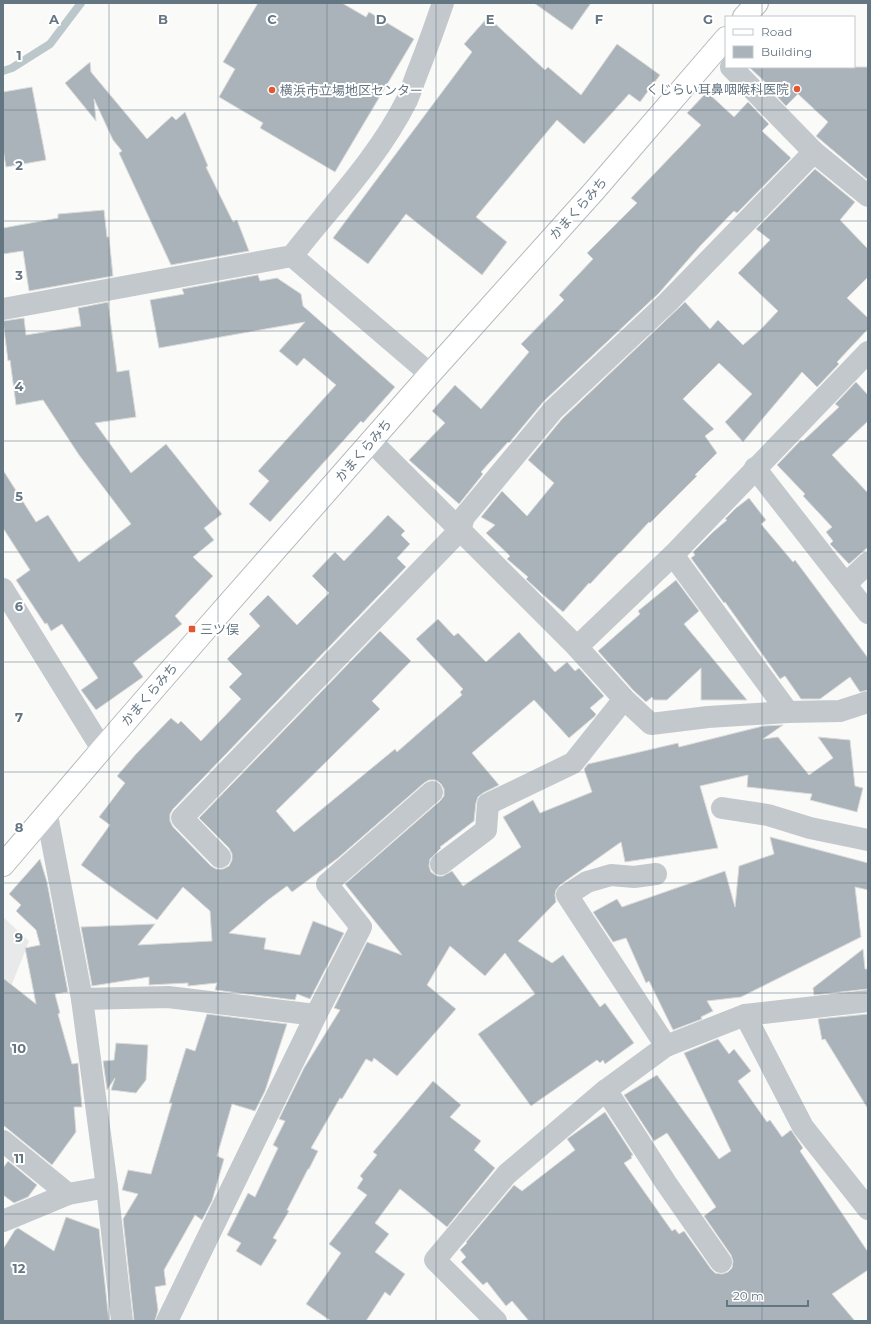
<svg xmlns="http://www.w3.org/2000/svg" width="871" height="1324" font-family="Montserrat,'Noto Sans JP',sans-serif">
	<rect width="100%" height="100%" fill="#fafaf8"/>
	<!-- built -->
	<polygon fill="#e8e9e9" points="3,917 29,941 12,984 17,1033 3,1038"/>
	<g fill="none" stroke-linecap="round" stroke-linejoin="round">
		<!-- stream -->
		<polyline stroke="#bbc7cb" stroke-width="8" points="3,71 12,68 50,44 81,3"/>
	</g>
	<!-- building -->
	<g fill="#aab3b9" stroke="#dcdcda">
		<polygon points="258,3 342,3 366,17 369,12 414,39 335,172 260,128 263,123 219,97 235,69 223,62"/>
		<polygon points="534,3 591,3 572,30"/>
		<polygon points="488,17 545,70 548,67 581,95 617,44 660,75 640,102 629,94 584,144 557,120 476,217 507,242 482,275 406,214 368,264 333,238 472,52 464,44"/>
		<polygon points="90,62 91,72 147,139 172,116 176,120 185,112 208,166 206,167 233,222 237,220 249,251 171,265 119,153 122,151 113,140 94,99 96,121 65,83"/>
		<polygon points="749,67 868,67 868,180 816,136 828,122 798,94 786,106 765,84 766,83"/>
		<polygon points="32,87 46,160 6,167 3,149 3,92"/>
		<polygon points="707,92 734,117 748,102 769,124 762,131 791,158 737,213 734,211 701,245 659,293 544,401 509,443 508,442 481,472 483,474 459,504 409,460 445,423 432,411 455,385 481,409 529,352 521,344 564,300 559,295 593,259 587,253 637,203 631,198 701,125 687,113"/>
		<polygon points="815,169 855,202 840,220 868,249 868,277 847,298 868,318 868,329 837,362 839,364 817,387 802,372 743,442 725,422 752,394 719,363 683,399 714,429 705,436 717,453 695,475 697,476 650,523 649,522 620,553 619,553 590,584 589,583 563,612 541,593 526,579 528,577 507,559 510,556 486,533 495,525 481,517 502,491 527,516 554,483 528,460 562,419 685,302 710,329 718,320 743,345 760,330 778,311 738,273 770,240 756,229"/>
		<polygon points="104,210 107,237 109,237 113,276 29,291 23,251 3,254 3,228 58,218 58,214"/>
		<polygon points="258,275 260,281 277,278 301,294 303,306 395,387 363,423 361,421 270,522 249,504 269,481 258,471 336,385 304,358 297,366 279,351 305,322 159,348 150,300 184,294 182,289"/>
		<polygon points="108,302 117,372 129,370 136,417 95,423 131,473 166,444 222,514 204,528 214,540 193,557 213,576 175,616 182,624 133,663 143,677 96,710 81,690 98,678 62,624 51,631 47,623 45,624 16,580 30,570 3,528 3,470 36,522 48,515 79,562 131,524 79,455 43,400 16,405 10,360 8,361 3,321 24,318 26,335 81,326 78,308"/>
		<polygon points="856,382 868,395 868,421 832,455 868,493 868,547 849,564 830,544 833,541 826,532 832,527 803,496 805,494 777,465 801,440 803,441 839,407 835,404"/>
		<polygon points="749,498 766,520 761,524 793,562 795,560 868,658 868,690 860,692 850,677 820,699 801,699 785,676 780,679 725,602 724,603 691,558 695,555 693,552 713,532 727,520 725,519 736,508"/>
		<polygon points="388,515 405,531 401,535 410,544 397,558 406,567 173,809 170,814 170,821 173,827 211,866 216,869 223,869 229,866 232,860 232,854 229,848 199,818 380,631 411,661 372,701 380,709 276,811 294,832 395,749 397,752 462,695 460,692 463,689 416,639 438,619 454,636 458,633 486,662 519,632 555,672 567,662 575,671 579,668 604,696 590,708 596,714 595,716 569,738 534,700 472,753 499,785 483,793 478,797 476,803 474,821 440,847 441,848 430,859 429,866 431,872 437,876 443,876 452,871 463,886 521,847 503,817 533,800 540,813 592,792 584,769 588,764 678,743 679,747 763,726 783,725 763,739 778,737 809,775 833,758 818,737 850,740 855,786 863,788 857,812 810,800 812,794 747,787 748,775 700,786 718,848 625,862 621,842 560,885 556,890 555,895 556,902 518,941 552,963 563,955 600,1007 605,1003 634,1043 605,1064 603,1060 600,1063 597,1060 531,1106 478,1034 535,994 505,953 485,976 450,946 427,985 456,1009 397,1076 374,1058 372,1062 366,1059 342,1099 340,1098 311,1148 318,1151 309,1169 308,1169 287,1210 289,1211 273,1238 277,1240 261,1266 236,1251 241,1243 227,1235 248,1193 255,1197 278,1148 273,1145 285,1121 279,1119 304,1068 340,1010 334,1008 367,942 402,955 345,884 440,801 444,796 444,789 441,784 436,780 429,780 424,783 338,858 292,892 287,886 268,900 229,933 266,938 264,949 300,955 313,921 344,933 310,999 297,994 295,1000 215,990 217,983 188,986 188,983 149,985 149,977 92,986 81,927 155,924 138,945 212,941 210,911 183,887 157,920 81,865 110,825 99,817 125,783 117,776 136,754 171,718 178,724 181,721 201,741 241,699 229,687 242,674 227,659 260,626 249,614 268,595 297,625 329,593 312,576 335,552 344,561"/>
		<polygon points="676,580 699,611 684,624 747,700 701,700 701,668 667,700 654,700 652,697 646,702 633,690 598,651 640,614 638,611"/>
		<polygon points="770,837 868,863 868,890 855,887 861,937 741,997 707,1001 713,1011 701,1017 702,1019 673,1030 649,981 646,983 626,938 613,942 593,912 617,899 622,907 725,871 735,907 739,866 774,854"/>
		<polygon points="40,859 47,882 68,992 55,994 60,1013 58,1014 72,1064 78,1063 82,1107 74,1107 76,1132 52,1165 3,1125 3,978 36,1004 25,948 40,945 36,930 16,911 21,905 9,894"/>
		<polygon points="863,949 865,969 868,969 868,989 814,995 813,988"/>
		<polygon points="207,1014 287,1024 265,1091 255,1111 232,1104 217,1156 224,1159 212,1201 202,1220 195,1215 164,1270 166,1285 155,1287 158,1310 155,1321 134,1321 123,1219 138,1194 122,1190 128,1170 151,1174 172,1103 169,1103 186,1048 195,1051"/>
		<polygon points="868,1014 868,1109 825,1039 822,1040 818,1019"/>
		<polygon points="718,1039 729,1054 734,1049 751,1071 738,1081 767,1122 770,1120 782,1137 791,1130 803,1148 800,1151 868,1252 868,1270 832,1294 855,1321 529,1321 512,1301 506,1306 487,1282 483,1285 461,1262 466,1257 460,1250 467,1243 466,1242 514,1185 522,1191 575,1150 567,1139 605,1112 633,1155 631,1156 632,1158 624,1163 672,1231 675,1229 679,1234 684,1231 711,1269 715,1273 722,1274 728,1272 732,1268 733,1261 731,1255 704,1216 716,1207 667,1133 654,1141 624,1095 657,1075 719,1159 731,1151 684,1053"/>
		<polygon points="116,1043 148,1045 146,1080 136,1093 111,1090 115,1078 107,1090 103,1061 114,1060"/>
		<polygon points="433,1081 461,1105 450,1117 481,1141 474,1150 495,1168 447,1227 400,1189 375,1223 389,1234 375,1252 405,1274 390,1296 385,1292 366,1321 331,1321 306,1304 341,1253 329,1244 367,1195 357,1188 363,1179 360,1176 377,1155 373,1152"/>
		<polygon points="8,1161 37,1185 28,1197 14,1203 3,1195 3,1168"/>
		<polygon points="66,1217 99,1229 109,1321 3,1321 3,1249 15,1230 18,1228 54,1251"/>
	</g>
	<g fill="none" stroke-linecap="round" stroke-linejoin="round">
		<!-- major casing -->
		<g stroke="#b5babe" stroke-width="24">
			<g id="major">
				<polyline points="744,17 757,3"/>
				<polyline points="3,865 102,749 206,629 430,374 595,190 726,38"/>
			</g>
		</g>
		<!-- minor -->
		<g stroke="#c3c8cc" stroke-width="22">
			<polyline points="731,67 814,152 868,196"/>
			<polyline points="292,256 430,374"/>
			<path d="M3,309L292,256C332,205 378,158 407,100C411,91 414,81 418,71C427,49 435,26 443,3"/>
			<polyline points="371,441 577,647 624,699 651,724 708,717 788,712 840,711 868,702"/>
			<polyline points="755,468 868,613"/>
			<polyline points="673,555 788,712"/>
			<polyline points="846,584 868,563"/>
			<polyline points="3,589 102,749"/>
			<polyline points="577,647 673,555 868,352"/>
			<polyline points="722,808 768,815 810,828 868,840"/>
			<polyline points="47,815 82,999 107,1187 122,1321"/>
			<polyline points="220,857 182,818 460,530 464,517 553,410 668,302 814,152"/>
			<polyline points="441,864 486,830 488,804 573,763 624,699"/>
			<polyline points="656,874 634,877 611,875 587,882 567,895 666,1046"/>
			<polyline points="82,999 168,997 316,1015"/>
			<polyline points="745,1015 803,1127 868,1209"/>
			<polyline points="606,1090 666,1183 721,1262"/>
			<polyline points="3,1141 68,1194"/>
			<polyline points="3,1221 68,1194 107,1187"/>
			<polyline points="167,1321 316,1015 361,927 327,884 432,792"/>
			<polyline points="496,1321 435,1260 507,1174 606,1090 666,1046 745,1015 868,1001"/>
		</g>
		<!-- major -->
		<use href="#major" stroke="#fff" stroke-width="22"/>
	</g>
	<!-- grid -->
	<path fill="none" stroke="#657683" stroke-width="1" stroke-opacity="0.55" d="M109,3V1321M218,3V1321M327,3V1321M436,3V1321M544,3V1321M653,3V1321M762,3V17M762,67V1321M3,110H868M3,221H868M3,331H868M3,441H868M3,552H868M3,662H868M3,772H868M3,883H868M3,993H868M3,1103H868M3,1214H868"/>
	<!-- markers -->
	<g fill="#e4572e" stroke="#fff" stroke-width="1.5">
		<circle cx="797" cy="89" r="4"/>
		<circle cx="272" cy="90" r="4"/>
		<rect x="188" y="625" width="8" height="8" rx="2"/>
	</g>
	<g text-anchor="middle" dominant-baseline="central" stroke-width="4" stroke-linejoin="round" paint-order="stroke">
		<!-- poi labels -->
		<g font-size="13" fill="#657683" stroke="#fff" text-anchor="start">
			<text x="789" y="89" text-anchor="end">くじらい耳鼻咽喉科医院</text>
			<text x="280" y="90">横浜市立場地区センター</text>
			<text x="200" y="629">三ツ俣</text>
		</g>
		<!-- street labels -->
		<g font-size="13" fill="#657683" stroke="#fff">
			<text transform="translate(578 208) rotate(-48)">かまくらみち</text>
			<text transform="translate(363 450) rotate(-49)">かまくらみち</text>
			<text transform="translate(149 694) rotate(-49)">かまくらみち</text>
		</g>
	</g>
	<g font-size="13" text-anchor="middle" font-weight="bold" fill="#657683" stroke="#fff" stroke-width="4" stroke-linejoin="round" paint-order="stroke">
		<text x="54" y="24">A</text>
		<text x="163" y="24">B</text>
		<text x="272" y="24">C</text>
		<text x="381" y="24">D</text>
		<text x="490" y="24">E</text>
		<text x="599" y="24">F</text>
		<text x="708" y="24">G</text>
		<text x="19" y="60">1</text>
		<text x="19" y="170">2</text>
		<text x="19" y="280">3</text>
		<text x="19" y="391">4</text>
		<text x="19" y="501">5</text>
		<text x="19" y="611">6</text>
		<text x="19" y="722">7</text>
		<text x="19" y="832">8</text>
		<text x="19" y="942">9</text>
		<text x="19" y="1053">10</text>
		<text x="19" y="1163">11</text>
		<text x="19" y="1273">12</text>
	</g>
	<!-- border -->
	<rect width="871" height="1324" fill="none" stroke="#657683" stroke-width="8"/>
	<!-- legend -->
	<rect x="725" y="16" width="130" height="52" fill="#ffffff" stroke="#c1c8cd"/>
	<rect x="733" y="29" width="20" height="6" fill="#ffffff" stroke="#c1c8cd"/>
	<text x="761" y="36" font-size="12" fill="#657683">Road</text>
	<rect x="733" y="46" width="20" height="12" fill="#aab3b9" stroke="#c1c8cd"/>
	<text x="761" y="56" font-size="12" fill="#657683">Building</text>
	<!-- scale -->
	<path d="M727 1300v6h81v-6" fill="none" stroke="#657683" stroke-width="2"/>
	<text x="733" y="1300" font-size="12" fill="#657683" stroke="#ffffff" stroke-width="3" paint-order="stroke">20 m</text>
</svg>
